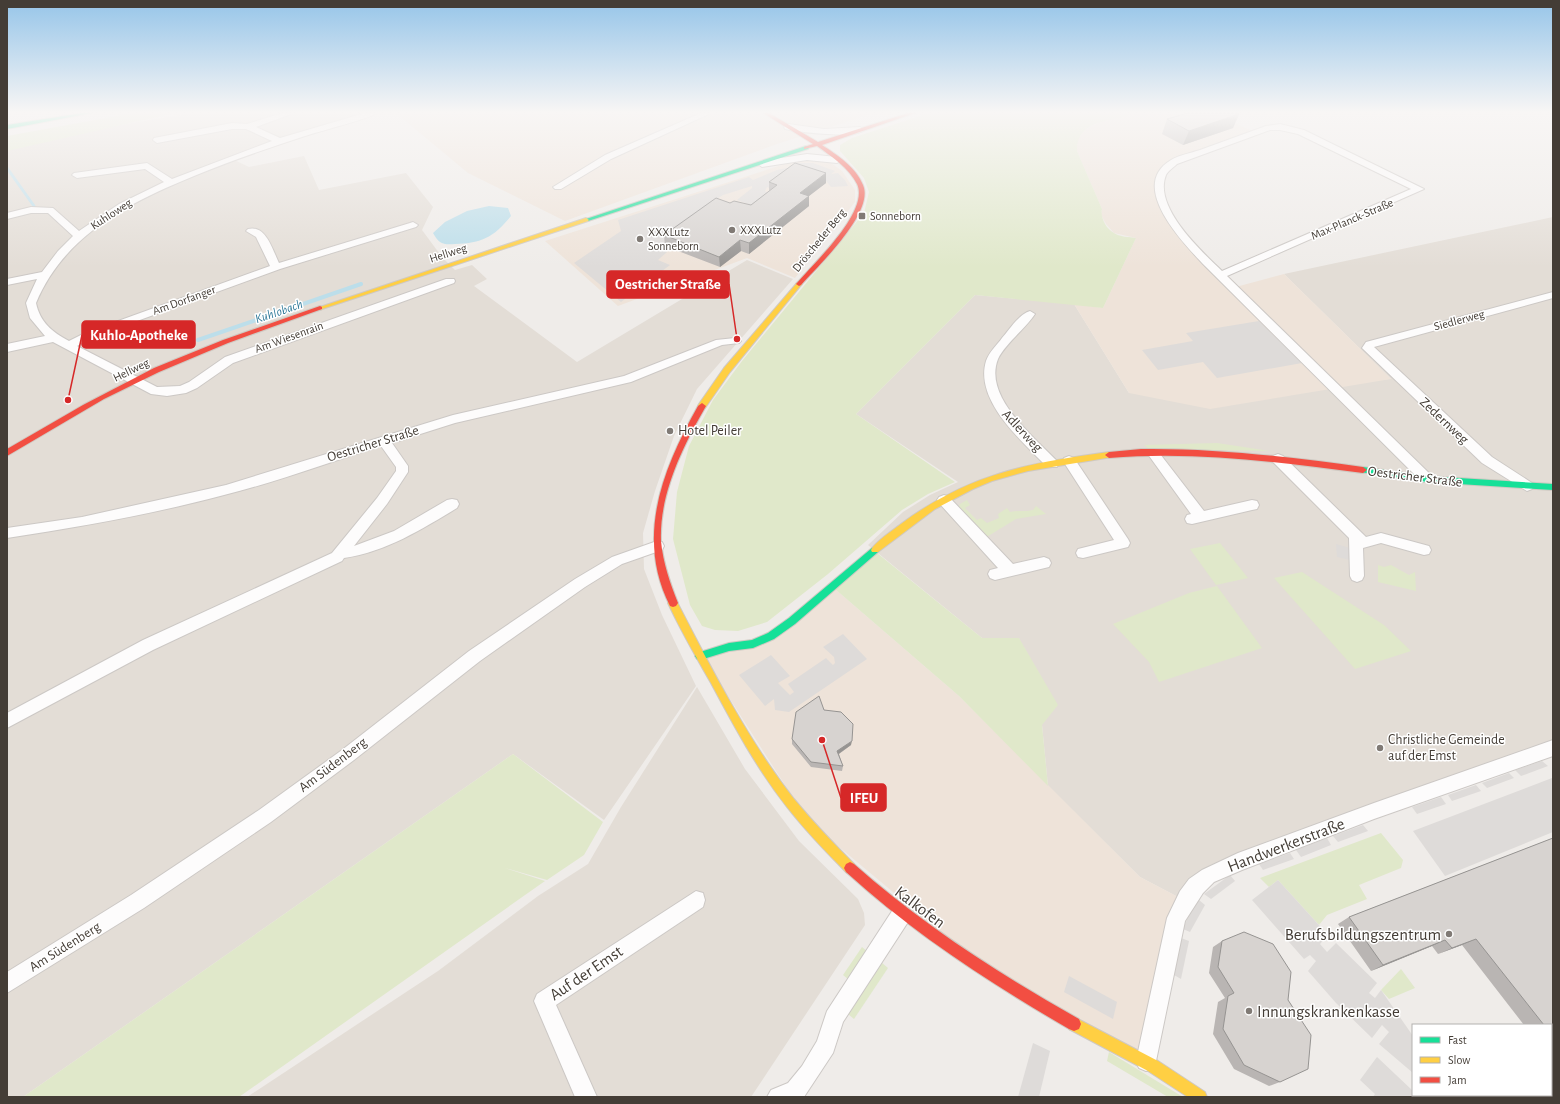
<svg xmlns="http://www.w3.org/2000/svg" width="1560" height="1104" font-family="'Alegreya Sans',sans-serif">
	<rect width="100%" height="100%" fill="#efece9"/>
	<!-- residential -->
	<g fill="#e3ddd6">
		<polygon points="192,113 363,113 285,136 228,157 249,167 304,156 319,190 406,173 433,207 422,230 442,257 455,270 472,265 487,279 474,286 577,362 747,260 793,279 697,389 674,436 655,491 643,533 644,569 662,615 696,686 604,820 513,754 23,1097 7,1097 7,144"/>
		<polygon points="1553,217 1553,744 1237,858 1180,898 1140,877 1048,786 1042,725 1019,638 982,638 868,545 903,512 930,495 958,482 856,414 975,295 1074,304 1129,393 1391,379 1284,274"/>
		<polygon points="697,687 745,769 799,841 858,899 864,913 865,925 751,1097 247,1097 438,971 538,896 588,864 621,807"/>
	</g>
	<!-- commercial -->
	<g fill="#eee3d9">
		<polygon points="396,113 874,113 777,144 565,221 468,173"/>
		<polygon points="1135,113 1215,113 1254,132 1180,158 1159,175 1169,217 1232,288 1284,274 1391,379 1210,409 1129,393 1074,304 1103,308 1136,238 1114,233 1106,224 1101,215 1102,209 1077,151 1076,142 1082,131 1107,119 1128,116"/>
		<polygon points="804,160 831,163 842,171 855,190 855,202 795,278 747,258 618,306 545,241 788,163"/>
		<polygon points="835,589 959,696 1140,877 1180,898 1143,1055 984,968 808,821 703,657 757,646"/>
	</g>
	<!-- green -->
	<g fill="#e0e8ca">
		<polygon points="133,113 175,113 7,151 7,136"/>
		<path d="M929,113H1135C1113,123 1076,118 1077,151L1102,209C1100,217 1106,229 1114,233C1119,237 1130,237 1136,238L1103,308L975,295L856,414L955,482L928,494L902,510L828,574L767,622L738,631L715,630L702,626L690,605L673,539L677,492L689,446L713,400L742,361L864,213L869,192L864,178L840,151V145L852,138Z"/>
		<polygon points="1217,443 1270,451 1149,449 1144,445"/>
		<path d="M967,500L970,505L965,508L977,520L981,518L987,523L999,518L998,514L1007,508L1010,512C1019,510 1025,512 1033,510L1036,506L1046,514L1016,519L985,538L958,507L960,504Z"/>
		<polygon points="1220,543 1248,578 1216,585 1190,549"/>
		<polygon points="877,553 982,638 1019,638 1058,705 1042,725 1048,786 959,696 835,589"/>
		<polygon points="1378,565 1384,567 1391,565 1409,575 1415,572 1416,591 1378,582"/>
		<polygon points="1302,572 1384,625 1411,651 1355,669 1274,578"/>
		<polygon points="1217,586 1262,648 1159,682 1149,662 1113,624 1189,593"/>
		<polygon points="513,754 603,822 584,855 547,880 505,868 545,881 239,1097 23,1097"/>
		<polygon points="1381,833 1403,860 1401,868 1359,885 1367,899 1327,915 1319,925 1278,880 1269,887 1260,878"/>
		<polygon points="862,947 868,952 849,980 843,975"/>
		<polygon points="882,963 888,968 854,1019 848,1014"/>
		<polygon points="1401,969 1415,988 1389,999 1381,990"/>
		<polygon points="1109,1052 1183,1097 1168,1097 1107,1061"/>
	</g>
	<!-- parking -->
	<g fill="#dedbd9">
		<polygon points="797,163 813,163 835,171 831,174 838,173 845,180 848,186 831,187 823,177 772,189 767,187 765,191 769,194 753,206 737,200 752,188 752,186 723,195 707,205 714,209 661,248 667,252 658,260 670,265 621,302 574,263 621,231 618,220 749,177 753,180 777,170 797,166"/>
		<polygon points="1259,321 1302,363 1217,378 1203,362 1158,370 1142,350 1193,341 1186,333"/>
		<polygon points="1336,544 1350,548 1350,560 1337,557"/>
		<polygon points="843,634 867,659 789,712 775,710 774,699 765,706 739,675 771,655 790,676 778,683 790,695 794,692 788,684 826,658 833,665 835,663 834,657 823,647"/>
		<polygon points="1542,761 1548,766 1521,776 1515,770"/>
		<polygon points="1509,773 1514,778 1487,788 1482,783"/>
		<polygon points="1552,778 1553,832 1445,876 1413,831"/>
		<polygon points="1476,785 1481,791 1452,801 1448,795"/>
		<polygon points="1441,797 1446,804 1417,814 1412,807"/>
		<polygon points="1363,825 1368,831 1338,842 1333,836"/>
		<polygon points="1327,838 1331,845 1301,857 1296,850"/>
		<polygon points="1290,853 1294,859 1263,870 1259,864"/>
		<polygon points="1230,875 1235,881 1211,899 1204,894"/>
		<polygon points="1278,880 1328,935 1320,944 1327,952 1336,943 1377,983 1369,993 1375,998 1381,990 1413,1036 1413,1073 1379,1044 1389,1032 1382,1025 1372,1038 1336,1003 1308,971 1316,961 1310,955 1304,959 1252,900"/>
		<polygon points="1199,900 1205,905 1190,932 1183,929 1190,912"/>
		<polygon points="1181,938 1189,941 1181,979 1174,975"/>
		<polygon points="1069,976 1117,1002 1113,1019 1064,992"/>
		<polygon points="1033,1043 1050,1051 1039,1097 1018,1097"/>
		<polygon points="1377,1057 1413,1091 1413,1095 1420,1097 1373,1097 1375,1094 1360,1080"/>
	</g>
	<!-- water -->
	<path fill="#bcdeea" d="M489,206L508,208L511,216C494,237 482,243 455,244C443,245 439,244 433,233L445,222L467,211Z"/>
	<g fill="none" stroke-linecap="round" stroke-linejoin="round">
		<!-- stream-far1 -->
		<polyline stroke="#bcdeea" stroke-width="3" points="7,168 34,206"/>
		<!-- stream -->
		<polyline stroke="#bcdeea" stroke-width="4" points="198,340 361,284"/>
		<!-- street casing -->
		<g stroke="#ccc8c5" stroke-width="2">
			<g id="street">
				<path d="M283,113H294L256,127L280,138L365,113H377C371,118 317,132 305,136C268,148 231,161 194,176C130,202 64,235 36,303C40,322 52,332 69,341L85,333L270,266L256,237L246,231L248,229C266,224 273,251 279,263L410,223L413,222L418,225L416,227L280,269L93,337L77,346L157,387L180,386L189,382L225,357L446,279H454L455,281L454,283L233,363L197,388L186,393L167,396L151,394L53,342L7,352V344L45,336L30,318L26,303L37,279L7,285V279L42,272L58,251L73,236L48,213H31L7,219V213L31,207L53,208L79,231L119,204L164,182L145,169L77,178L72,175L74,173L147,163L172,179L272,141L246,129H232L157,143L153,140L154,138L232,123L247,124Z"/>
				<polygon points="701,113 711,113 611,159 561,189 555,189 553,187 605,155"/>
				<path d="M788,124L824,129L860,127L864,130C854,139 799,132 785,129L784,127Z"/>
				<path d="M1280,124L1304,130L1424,189L1227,276L1432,476L1434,479L1432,482H1422L1205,266C1184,244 1127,186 1171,160C1179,155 1191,153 1200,150C1222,142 1244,134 1266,126ZM1270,130H1280L1298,134L1411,189L1222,271C1201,251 1153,207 1166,175C1168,171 1174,167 1177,164Z"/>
				<polygon points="807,154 837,157 841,160 837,163 807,160 762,167 758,164 762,161"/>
				<polygon points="1553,292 1553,298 1374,347 1492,457 1532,483 1534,486 1532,489 1527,491 1482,463 1362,348 1366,342"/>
				<path d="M1030,311L1035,314C1026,328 1005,344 998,359C983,397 1034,437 1057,461L1058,464L1057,467H1047C1023,442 974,401 986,361C989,352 997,345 1002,338C1009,330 1019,314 1030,311Z"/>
				<path d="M735,338L741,341L739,343L722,345L631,382L455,423L392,443L408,466V472L387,504L354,546L394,531L447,500L452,499L457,500L459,504L457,508C422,529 386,552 344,558L342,561L153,650L7,728V713L143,640L332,553L377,498L396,471V467L381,446C329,462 277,482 224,495C153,514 80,527 7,538V528L82,517L226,485L453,415L624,376L716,340Z"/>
				<polygon points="1153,449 1157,450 1204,511 1252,500 1257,501 1259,505 1257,509 1252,510 1192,524 1187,523 1185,519 1187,515 1191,514 1147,453 1149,450"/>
				<polygon points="1278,454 1283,456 1366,537 1381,533 1429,546 1431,550 1429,554 1424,555 1381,543 1363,548 1364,576 1362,580 1357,582 1352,580 1350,576 1349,538 1273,462 1272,459 1273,456"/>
				<polygon points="1069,456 1074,458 1128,539 1130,543 1128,547 1083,558 1078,557 1076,553 1078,549 1114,540 1063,461 1064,458"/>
				<polygon points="944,495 949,497 1013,564 1044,557 1049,559 1051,563 1049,567 995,580 990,578 988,574 990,570 998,568 939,503 937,500 939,497"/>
				<polygon points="657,541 662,542 664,546 662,550 622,564 585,587 480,661 354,760 271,822 144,908 7,993 7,972 131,895 259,810 342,750 469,651 575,579 612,557"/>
				<polygon points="1553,740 1553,756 1374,819 1242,870 1214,882 1203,893 1185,921 1156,1061 1153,1068 1146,1071 1139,1068 1136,1061 1167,918 1180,891 1189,879 1202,870 1238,853 1374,803"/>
				<polygon points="696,891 703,893 705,900 703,907 556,1005 597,1097 575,1097 534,1001 537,994"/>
				<polygon points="901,906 908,908 910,915 908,922 843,1022 833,1053 804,1097 767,1097 771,1090 788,1083 802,1066 817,1041 827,1011 894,908"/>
			</g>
		</g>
		<!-- fast casing -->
		<g stroke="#cfc9c2" stroke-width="2">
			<g id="fast">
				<polygon points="82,113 92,113 7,129 7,125"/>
				<polygon points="806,146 809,148 808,149 588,221 583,220"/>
				<polygon points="1363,467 1427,476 1553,484 1553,490 1427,482 1360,472 1359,470"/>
				<polygon points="875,547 878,548 879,550 878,552 795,624 774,639 753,648 729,651 700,660 697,659 695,656 697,653 729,643 752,640 768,633 789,618 872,548"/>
			</g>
		</g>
		<!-- slow casing -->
		<g stroke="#cfc9c2" stroke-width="2">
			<g id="slow">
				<polygon points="586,218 589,220 588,221 322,309 320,310 317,308"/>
				<polygon points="799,282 802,284 801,285 730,372 705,408 699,408 698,406 699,404 724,368 797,283"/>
				<path d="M1109,452L1112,453L1113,455L1112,457L1028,471L992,481L973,489L935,509L878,552H872L871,550C876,541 892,531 901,524C968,474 1028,463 1109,452Z"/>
				<path d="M673,599L676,600C711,668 747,739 794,799C813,822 833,843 854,864L856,868L854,872L850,874L846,872C825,851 805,830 787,807C757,769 734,726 711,683C696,657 681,631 668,603L670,600Z"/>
				<polygon points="1074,1017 1158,1061 1205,1092 1207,1097 1188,1097 1148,1071 1069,1029 1067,1024 1069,1019"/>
			</g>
		</g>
		<!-- jam casing -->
		<g stroke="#cfc9c2" stroke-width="2">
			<g id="jam">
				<path d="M763,113H769L818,142L908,113H915L822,145C837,155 856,167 863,185C875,212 818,266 801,285L799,286L796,284L797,283C813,264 870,211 857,184C849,168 831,156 817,146L804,149V147L813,144Z"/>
				<polygon points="320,306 322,307 322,309 228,343 159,372 104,399 7,456 7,449 83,405 154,368 223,340"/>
				<path d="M702,403L706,406C683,446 659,494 661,541C663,563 670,583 678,603L676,606L673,607L670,606C635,537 663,468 698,406Z"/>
				<path d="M1141,449C1216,448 1289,457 1363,467L1367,470L1363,473C1277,462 1196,451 1109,458L1105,455L1109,452Z"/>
				<path d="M850,862L854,864C923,925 999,974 1079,1019L1081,1024L1079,1029L1074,1031L1069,1029C990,983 914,934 846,872L844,868L846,864Z"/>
			</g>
		</g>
		<!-- street -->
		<use href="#street" fill="#fdfcfc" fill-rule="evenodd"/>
		<!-- fast -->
		<use href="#fast" fill="#16e098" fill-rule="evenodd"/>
		<!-- slow -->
		<use href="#slow" fill="#ffcf43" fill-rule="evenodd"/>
		<!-- jam -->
		<use href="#jam" fill="#f24e42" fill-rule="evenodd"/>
	</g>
	<!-- wall -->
	<g fill="#b9b5b3">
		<polygon points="1239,114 1233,128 1183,145 1162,134 1167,119"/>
		<polygon points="769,182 826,183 809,196 809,206 749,254 741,251 720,267 665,246 664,235 730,203 751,205 769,191"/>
		<polygon points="792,739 851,745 839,754 843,766 842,771 811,767 792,744"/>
		<polygon points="1553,838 1551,1025 1524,1025 1462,945 1438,954 1432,946 1371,971 1338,924 1349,917"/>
		<polygon points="1222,941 1280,1082 1269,1086 1234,1069 1213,1034 1218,1002 1225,998 1209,973 1213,947"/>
	</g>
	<!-- shaded-wall -->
	<g fill="#969492">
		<polygon points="1239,114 1233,128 1183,145 1189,131"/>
		<polygon points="826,173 826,183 809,196 809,206 749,254 749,243 800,193"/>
		<polygon points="740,240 741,251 720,267 719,257"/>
		<polygon points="852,741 851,745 837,755 837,751"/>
		<polygon points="1476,939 1462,945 1438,954 1452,948"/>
		<polygon points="1445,940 1432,946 1371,971 1383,965"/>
	</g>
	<!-- building -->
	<g fill="#d7d3d0" stroke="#969492">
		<polygon points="1188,113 1237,113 1239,114 1189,131 1167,119"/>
		<polygon points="795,163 826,173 800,193 809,196 749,243 740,240 719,257 664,235 716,198 730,203 734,201 751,205 777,185 769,182"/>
		<polygon points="819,696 824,710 841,712 853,724 852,741 837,751 843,766 811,762 792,739 796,712"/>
		<polygon points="1553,838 1553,1025 1551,1026 1551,1025 1544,1025 1476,939 1452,948 1445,940 1383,965 1349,917"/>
		<polygon points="1244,932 1273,944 1291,972 1288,1000 1311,1035 1308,1069 1280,1082 1244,1065 1223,1029 1228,996 1234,993 1218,967 1222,941"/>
	</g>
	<!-- sky -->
	<linearGradient id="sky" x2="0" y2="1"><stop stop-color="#96c5e9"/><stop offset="0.42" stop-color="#f8f6f5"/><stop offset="1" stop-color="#f8f6f5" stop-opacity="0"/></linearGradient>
	<rect width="1560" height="267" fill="url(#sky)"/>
	<!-- markers -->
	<g fill="#807a75" stroke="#fff" stroke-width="1.5">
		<rect x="858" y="212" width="8" height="8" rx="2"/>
		<circle cx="732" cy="230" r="4"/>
		<circle cx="640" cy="239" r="4"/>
		<circle cx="670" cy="431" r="4"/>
		<circle cx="1380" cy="748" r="4"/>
		<circle cx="1449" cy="934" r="4"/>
		<circle cx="1249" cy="1011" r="4"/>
	</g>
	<g text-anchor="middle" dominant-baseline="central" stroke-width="3" stroke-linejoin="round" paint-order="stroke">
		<!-- far-street labels -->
		<g font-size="12" fill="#443d36" stroke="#fff">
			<text transform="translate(111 214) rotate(-33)">Kuhloweg</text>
			<text transform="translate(1352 219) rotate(-23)">Max-Planck-Straße</text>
			<text transform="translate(819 240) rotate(-51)">Dröscheder Berg</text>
			<text transform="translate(448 253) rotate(-18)">Hellweg</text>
			<text transform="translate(184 300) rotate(-20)">Am Dorfanger</text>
			<text transform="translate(1459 320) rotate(-15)">Siedlerweg</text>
			<text transform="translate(289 337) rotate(-20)">Am Wiesenrain</text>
			<text transform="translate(131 370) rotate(-26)">Hellweg</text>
		</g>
		<!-- far-poi labels -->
		<g font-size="12" fill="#443d36" stroke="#fff" text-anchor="start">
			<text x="870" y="216">Sonneborn</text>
			<text x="740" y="230">XXXLutz</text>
			<text x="648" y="232">XXXLutz<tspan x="648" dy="14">Sonneborn</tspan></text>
		</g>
		<!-- far-water labels -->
		<g font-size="13" font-style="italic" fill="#327b9a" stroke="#fff">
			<text transform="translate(279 312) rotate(-19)">Kuhlobach</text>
		</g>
		<!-- street labels -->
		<g font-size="14" fill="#443d36" stroke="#fff">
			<text transform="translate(1444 421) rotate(43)">Zedernweg</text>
			<text transform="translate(1022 431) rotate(47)">Adlerweg</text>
			<text transform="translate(373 444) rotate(-17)">Oestricher Straße</text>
			<text transform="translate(1415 477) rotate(7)">Oestricher Straße</text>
			<text transform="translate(333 765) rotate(-37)">Am Südenberg</text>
			<text transform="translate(65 947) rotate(-32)">Am Südenberg</text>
		</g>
		<!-- poi labels -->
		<g font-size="14" fill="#443d36" stroke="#fff" text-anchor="start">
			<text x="678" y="431">Hotel Peiler</text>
			<text x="1388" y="740">Christliche Gemeinde<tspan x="1388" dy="16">auf der Emst</tspan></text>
		</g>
		<!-- near-street labels -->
		<g font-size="17" fill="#443d36" stroke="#fff">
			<text transform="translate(1286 845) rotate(-21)">Handwerkerstraße</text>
			<text transform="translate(920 907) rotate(37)">Kalkofen</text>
			<text transform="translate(586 973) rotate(-34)">Auf der Emst</text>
		</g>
		<!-- near-poi labels -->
		<g font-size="17" fill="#443d36" stroke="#fff" text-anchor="end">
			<text x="1441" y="934">Berufsbildungszentrum</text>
			<text x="1257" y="1011" text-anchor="start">Innungskrankenkasse</text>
		</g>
	</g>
	<!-- callouts -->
	<path fill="none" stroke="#d62828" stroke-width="1.5" d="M737 339L729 284M68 400L82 335M822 740L841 798"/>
	<g fill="#d62828" stroke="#fff" stroke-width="1.5">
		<circle cx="737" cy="339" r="4"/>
		<circle cx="68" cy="400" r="4"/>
		<circle cx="822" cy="740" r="4"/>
	</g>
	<g fill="#d62828" stroke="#d62828" stroke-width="1.5">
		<rect x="607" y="271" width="122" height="27" rx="4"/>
		<rect x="82" y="321" width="113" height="27" rx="4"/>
		<rect x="841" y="784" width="45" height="27" rx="4"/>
	</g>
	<g font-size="15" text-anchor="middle" font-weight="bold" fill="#fff">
		<text x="668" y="289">Oestricher Straße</text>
		<text x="139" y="340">Kuhlo-Apotheke</text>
		<text x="864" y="803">IFEU</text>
	</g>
	<!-- border -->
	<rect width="1560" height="1104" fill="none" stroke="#443d36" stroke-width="16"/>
	<!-- legend -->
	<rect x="1412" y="1024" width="140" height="72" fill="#ffffff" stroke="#b4b1af"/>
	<rect x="1420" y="1037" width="20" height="6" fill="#16e098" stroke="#b4b1af"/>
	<text x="1448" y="1044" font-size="12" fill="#443d36">Fast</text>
	<rect x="1420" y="1057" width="20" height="6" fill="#ffcf43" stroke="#b4b1af"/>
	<text x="1448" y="1064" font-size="12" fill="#443d36">Slow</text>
	<rect x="1420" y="1077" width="20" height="6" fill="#f24e42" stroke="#b4b1af"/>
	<text x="1448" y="1084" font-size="12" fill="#443d36">Jam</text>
</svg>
